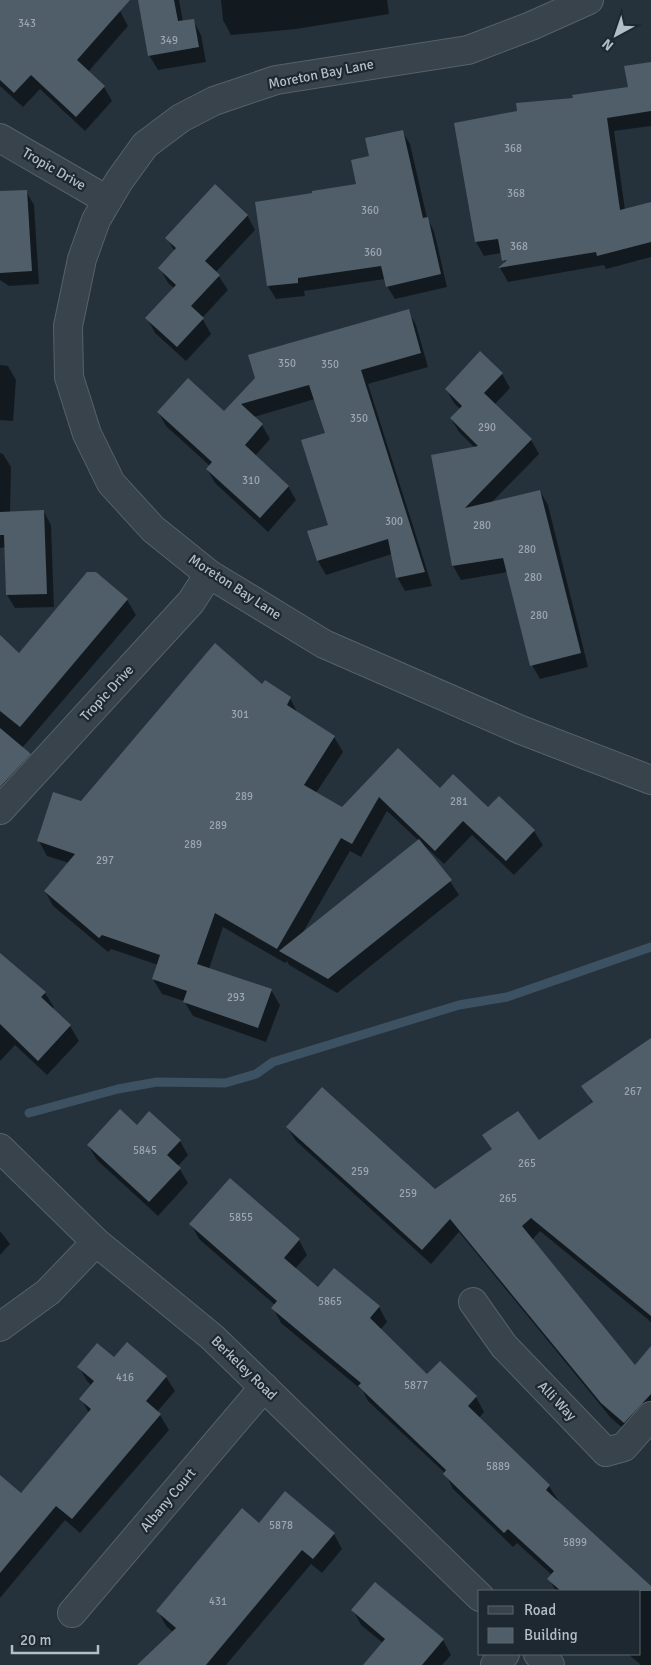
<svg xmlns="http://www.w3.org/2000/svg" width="651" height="1665" font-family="Signika,sans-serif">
	<rect width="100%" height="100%" fill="#25323b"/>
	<!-- shadow -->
	<g fill="#0007" fill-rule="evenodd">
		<polygon points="0,0 107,0 120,11 128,26 88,72 104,87 112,101 85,131 40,89 23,107 0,86"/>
		<polygon points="140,0 179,0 183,22 193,20 201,35 206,62 158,70 149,55"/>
		<polygon points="221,0 387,0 389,14 296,29 231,35 223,20"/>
		<polygon points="651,63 651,126 614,131 625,210 651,203 651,257 606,269 604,265 508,282 500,268 505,264 501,253 484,256 476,242 455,124 518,112 574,99 629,88"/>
		<polygon points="402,131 410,144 427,218 434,231 447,287 395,299 387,286 385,279 304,291 305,296 276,299 268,286 314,194 358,185 371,157"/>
		<polygon points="26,191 34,205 39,284 9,286 0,280 0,193"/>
		<polygon points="247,215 255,230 216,272 228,290 202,318 211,334 186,361 155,333 147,318 174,288 168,283 160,268 175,252 167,238"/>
		<polygon points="408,311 416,325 428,367 368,384 432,586 405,591 397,577 392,554 326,575 318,561 309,532 330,526 327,433 315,399 254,417 262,425 270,439 255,456 288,486 296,500 268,532 215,483 207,469 210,466 166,426 158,412 224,413"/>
		<polygon points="481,353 502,374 510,388 494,405 531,440 539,454 491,503 540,491 548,505 588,667 540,679 532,665 508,572 461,580 453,566 432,456 475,448 459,432 451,419 460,409 454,403 446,389"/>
		<polygon points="0,365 8,366 16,380 13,421 0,420"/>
		<polygon points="0,453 3,454 11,467 10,513 44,512 51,525 54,607 15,608 7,595 6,547 0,548"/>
		<polygon points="96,573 127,600 136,615 22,748 30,754 38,769 0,810 0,637 19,655"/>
		<path d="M265,682L290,698L298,714L334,737L343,752L316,793L342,808L398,750L440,790L488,809L534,831L543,845L514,875L472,835L444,864L426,847L450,881L459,895L337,993L289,965L287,961L285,963L223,927L209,969L271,990L280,1005L266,1042L193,1016L184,1001L162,994L153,979L158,965L111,949L108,952L53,906L45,891L69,863L47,856L39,841L82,803L263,686ZM387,811L419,841L302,934L350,851L361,857Z"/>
		<polygon points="0,955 45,993 54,1007 52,1009 70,1026 79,1041 47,1075 15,1045 0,1061"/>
		<polygon points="651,1040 651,1322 540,1231 532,1240 635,1367 651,1348 651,1418 633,1437 611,1418 459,1232 431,1264 296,1141 287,1127 434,1191 493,1150 484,1135 538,1142 593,1104 583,1086"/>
		<polygon points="137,1127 180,1141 188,1155 178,1166 188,1183 158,1216 97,1160 88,1145"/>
		<polygon points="191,1224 299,1240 307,1255 295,1269 318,1288 379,1307 387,1322 380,1330 427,1375 476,1397 484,1412 479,1418 549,1486 558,1500 557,1501 651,1588 651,1665 641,1665 628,1654 640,1654 640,1591 556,1591 549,1579 552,1575 517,1543 513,1547 453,1489 445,1473 368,1401 363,1391 281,1323 273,1308 275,1305 199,1239"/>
		<polygon points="0,1231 10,1244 0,1255"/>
		<polygon points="114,1359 166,1377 175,1391 157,1412 160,1415 169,1430 80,1533 65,1520 0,1598 0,1482 21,1495 89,1413 81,1399 92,1386 87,1381 79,1367"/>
		<polygon points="259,1525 334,1534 342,1549 322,1573 311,1564 226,1665 139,1665 173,1632 166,1626 158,1611"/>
		<polygon points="353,1610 443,1640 451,1655 442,1665 364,1665 383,1643 361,1625"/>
	</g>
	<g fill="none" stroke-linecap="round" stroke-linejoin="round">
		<!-- stream -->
		<polyline stroke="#3c5263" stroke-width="9" points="29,1113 118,1089 157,1082 225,1083 256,1074 273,1062 459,1005 507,997 651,947"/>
	</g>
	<!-- building -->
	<g fill="#505e69">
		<polygon points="0,0 130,0 77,60 105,86 76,117 31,75 14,93 0,80"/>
		<polygon points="138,0 174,0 178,21 194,19 199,47 148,56"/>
		<polygon points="651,62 651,111 607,118 620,210 651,202 651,242 597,256 596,252 498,268 507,260 502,261 498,239 475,242 454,123 517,111 516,103 573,98 572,95 628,87 624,66"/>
		<polygon points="403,130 423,218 428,217 441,274 386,287 381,266 298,278 298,283 267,286 255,202 312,193 312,191 356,184 351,160 369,156 365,138"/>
		<polygon points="215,184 248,215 205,261 220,275 191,306 204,318 177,347 145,318 176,285 158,268 176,248 165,238"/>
		<polygon points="27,190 32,271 0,273 0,191"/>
		<polygon points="409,309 421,353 361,370 425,572 396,578 388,539 317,561 307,531 328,525 301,440 325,433 309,385 241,404 263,424 245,445 289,486 260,518 206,469 212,462 157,412 188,378 224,411 255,378 248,355"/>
		<polygon points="480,351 503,373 484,393 532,439 465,508 540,490 581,653 530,666 503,558 452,566 431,455 478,446 450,418 462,406 445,389"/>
		<polygon points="44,510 47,594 6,595 4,535 0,535 0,512"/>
		<polygon points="87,572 96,572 128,599 20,727 0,711 0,635 19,653"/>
		<polygon points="215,643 262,684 265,680 291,697 287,705 335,736 304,785 342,807 398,748 440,788 453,774 488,807 499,796 535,830 506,861 463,821 435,851 379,797 352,844 341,838 277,949 215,913 197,964 272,989 258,1028 183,1002 187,991 152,979 160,955 102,935 99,938 44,891 75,854 37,841 53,792 81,801"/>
		<polygon points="0,728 31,754 0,787"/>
		<polygon points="419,839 452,880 328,979 279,951"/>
		<polygon points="0,953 46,992 41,997 71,1025 38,1061 0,1024"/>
		<polygon points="651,1038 651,1316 531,1218 522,1226 635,1365 651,1346 651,1394 624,1423 601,1403 450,1219 422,1250 286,1127 322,1087 435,1189 492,1149 482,1135 518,1111 539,1140 593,1102 581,1086"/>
		<polygon points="120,1109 137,1125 149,1111 181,1140 167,1155 181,1168 149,1202 87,1145"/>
		<polygon points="230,1178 300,1239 284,1258 318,1287 334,1268 380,1306 370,1318 427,1374 440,1361 477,1396 468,1406 550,1485 546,1490 651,1586 651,1591 561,1591 547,1579 554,1571 508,1529 504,1533 443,1474 446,1470 358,1386 361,1383 271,1308 277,1301 189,1224"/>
		<polygon points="127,1342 167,1376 146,1401 161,1414 72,1519 56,1506 0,1573 0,1475 21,1493 91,1409 79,1399 94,1381 77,1367 97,1343 114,1357"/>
		<polygon points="285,1491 335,1533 313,1559 302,1550 206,1665 137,1665 176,1628 156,1611 242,1508 259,1523"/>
		<polygon points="375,1582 444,1639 422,1665 363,1665 385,1639 351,1610"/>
	</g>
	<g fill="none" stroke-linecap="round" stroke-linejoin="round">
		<!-- minor casing -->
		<g stroke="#576169" stroke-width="30">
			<g id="minor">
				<polyline points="589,0 531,26 468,50 276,80 214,101 181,118 145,145 119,181 96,220 82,259 68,326 69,377 87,434 111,483 153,529 209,574 324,644 521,730 651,780"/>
				<polyline points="0,138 107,200"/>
				<polyline points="0,810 191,602 209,574"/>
				<polyline points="0,1148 96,1242 212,1337 480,1597"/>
				<polyline points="473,1302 504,1346 606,1452 624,1447 651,1416"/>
				<polyline points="0,1327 48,1292 96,1242"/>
				<polyline points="72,1613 264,1387"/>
				<polyline points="538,1654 550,1665"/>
				<polyline points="495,1665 505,1654"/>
			</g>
		</g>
		<!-- minor -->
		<use href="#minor" stroke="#39434b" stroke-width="28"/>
	</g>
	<g text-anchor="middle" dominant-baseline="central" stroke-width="4.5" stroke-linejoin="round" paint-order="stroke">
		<!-- number labels -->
		<g font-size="11" fill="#9ba6b0">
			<text x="27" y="23">343</text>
			<text x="169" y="40">349</text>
			<text x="513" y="148">368</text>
			<text x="516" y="193">368</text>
			<text x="370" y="210">360</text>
			<text x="519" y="246">368</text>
			<text x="373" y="252">360</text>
			<text x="287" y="363">350</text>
			<text x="330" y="364">350</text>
			<text x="359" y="418">350</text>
			<text x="487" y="427">290</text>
			<text x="251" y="480">310</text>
			<text x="394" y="521">300</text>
			<text x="482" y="525">280</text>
			<text x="527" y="549">280</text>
			<text x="533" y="577">280</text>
			<text x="539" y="615">280</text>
			<text x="240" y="714">301</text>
			<text x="244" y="796">289</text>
			<text x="459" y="801">281</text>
			<text x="218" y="825">289</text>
			<text x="193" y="844">289</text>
			<text x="105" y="860">297</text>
			<text x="236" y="997">293</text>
			<text x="633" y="1091">267</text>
			<text x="145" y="1150">5845</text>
			<text x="527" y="1163">265</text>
			<text x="360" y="1171">259</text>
			<text x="408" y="1193">259</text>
			<text x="508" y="1198">265</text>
			<text x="241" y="1217">5855</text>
			<text x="330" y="1301">5865</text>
			<text x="125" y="1377">416</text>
			<text x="416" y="1385">5877</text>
			<text x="498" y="1466">5889</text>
			<text x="281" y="1525">5878</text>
			<text x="575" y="1542">5899</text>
			<text x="218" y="1601">431</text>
		</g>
		<!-- street labels -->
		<g font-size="14" fill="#b4bec7" stroke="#1e2830">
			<text transform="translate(321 74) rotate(-11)">Moreton Bay Lane</text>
			<text transform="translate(54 169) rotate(30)">Tropic Drive</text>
			<text transform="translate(235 587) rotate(33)">Moreton Bay Lane</text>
			<text transform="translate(107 693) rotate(-47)">Tropic Drive</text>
			<text transform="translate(244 1368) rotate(44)">Berkeley Road</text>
			<text transform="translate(557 1401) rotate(46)">Alli Way</text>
			<text transform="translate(168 1500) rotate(-50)">Albany Court</text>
		</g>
	</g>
	<!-- legend -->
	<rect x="478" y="1590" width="162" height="65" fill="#1e2830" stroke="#5a646c"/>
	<rect x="488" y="1606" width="25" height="8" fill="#39434b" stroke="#5a646c"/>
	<text x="524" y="1615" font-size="15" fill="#b4bec7">Road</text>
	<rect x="488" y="1628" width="25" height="15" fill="#505e69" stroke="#5a646c"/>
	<text x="524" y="1640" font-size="15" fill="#b4bec7">Building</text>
	<!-- north arrow -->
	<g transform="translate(616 35) rotate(220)" stroke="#1e2830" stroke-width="4" paint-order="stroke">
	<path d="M0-4L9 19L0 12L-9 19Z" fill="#b4bec7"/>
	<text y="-8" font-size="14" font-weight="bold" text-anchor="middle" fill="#b4bec7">N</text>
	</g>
	<!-- scale -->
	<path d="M12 1645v8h86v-8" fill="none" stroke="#b4bec7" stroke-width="2.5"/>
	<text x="20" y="1645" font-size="15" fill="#b4bec7" stroke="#1e2830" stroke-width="4" paint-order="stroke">20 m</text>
</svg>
